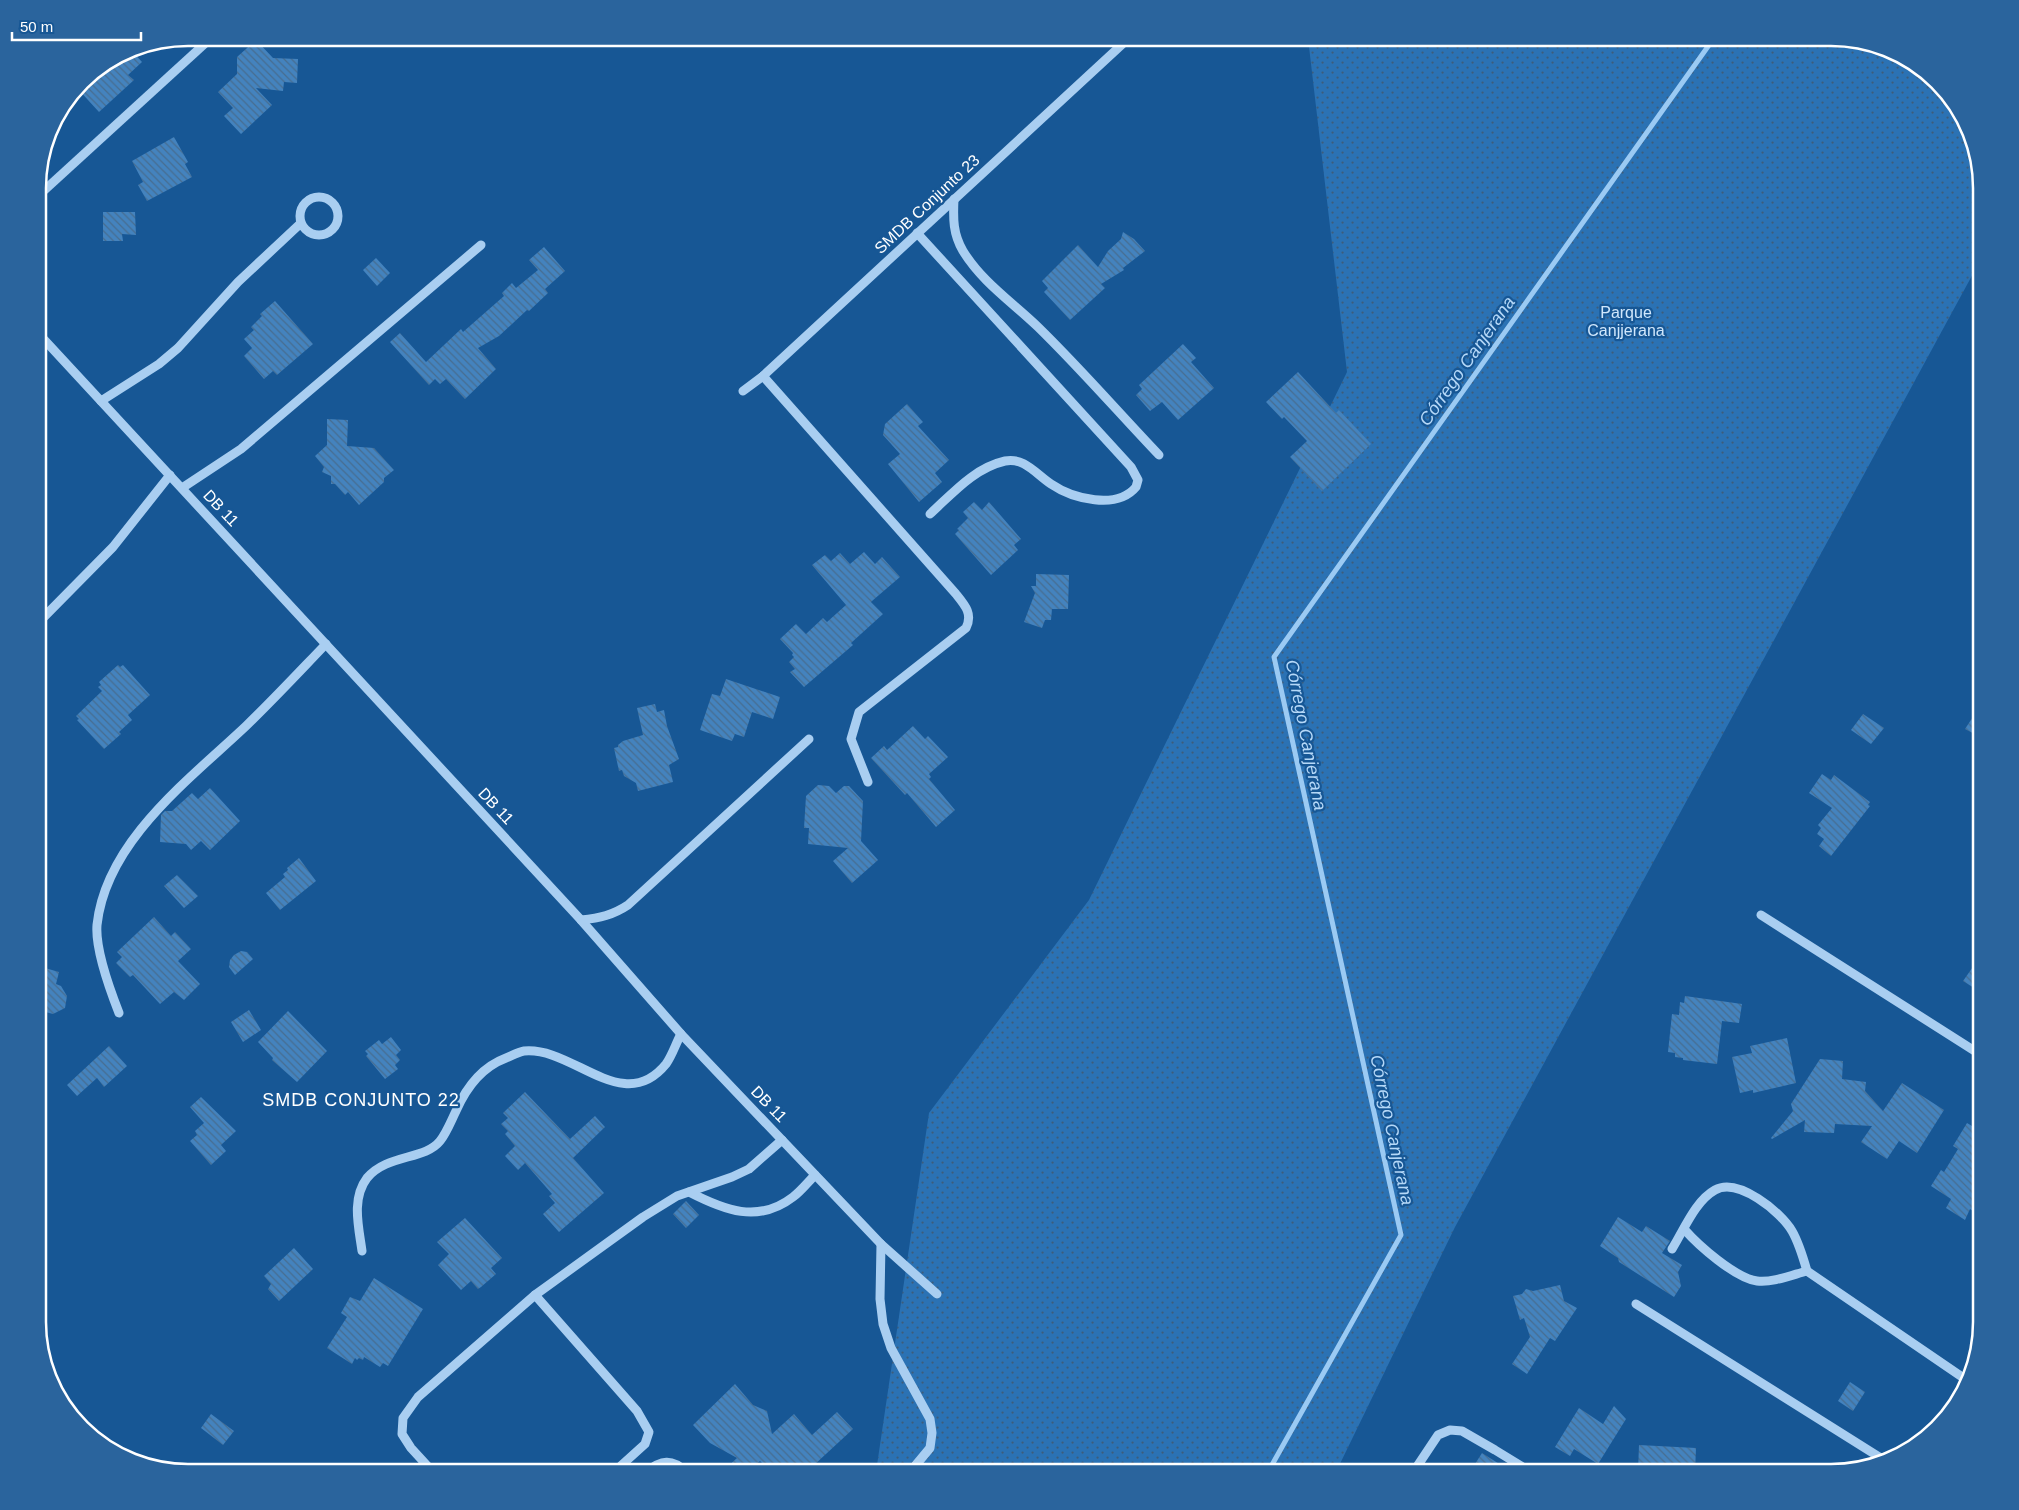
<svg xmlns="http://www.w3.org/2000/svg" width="2019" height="1510" font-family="Helvetica,sans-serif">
	<defs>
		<pattern id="park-dots" width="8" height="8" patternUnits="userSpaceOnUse" patternTransform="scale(1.25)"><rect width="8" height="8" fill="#2b72b4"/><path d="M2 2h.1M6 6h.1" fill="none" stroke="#3d5d7b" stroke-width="1.8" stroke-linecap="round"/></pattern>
		<pattern id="building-back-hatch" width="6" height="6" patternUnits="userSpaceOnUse" patternTransform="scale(1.25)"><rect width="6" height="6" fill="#4483be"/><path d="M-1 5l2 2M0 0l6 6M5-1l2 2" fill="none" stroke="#476d90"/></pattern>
	</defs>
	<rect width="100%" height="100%" fill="#175795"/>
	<!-- park -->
	<polygon fill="url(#park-dots)" points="1308,38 1831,38 1880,46 1923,69 1966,122 1981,188 1981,259 1455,1227 1336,1472 876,1472 929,1113 1089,900 1347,372"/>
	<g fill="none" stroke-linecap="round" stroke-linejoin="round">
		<!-- stream -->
		<polyline stroke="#9bcaf3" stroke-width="5" points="1268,1472 1401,1235 1274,657 1714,38"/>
	</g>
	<!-- building -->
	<g fill="url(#building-back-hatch)">
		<polygon points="256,40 273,58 298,59 297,83 284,82 283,91 256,88 272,105 241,134 224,116 233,108 218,92 237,74 237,57"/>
		<polygon points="130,49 142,62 128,75 134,80 99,112 77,88 82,81"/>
		<polygon points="174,137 188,162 185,164 192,177 147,201 138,185 143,182 132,161"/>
		<polygon points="103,212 135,212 136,235 122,234 123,241 103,241"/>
		<polygon points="1123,232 1134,239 1145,251 1123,268 1124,270 1101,284 1105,288 1070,320 1044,292 1048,288 1042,281 1078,245 1098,267 1108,251 1121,239"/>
		<polygon points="544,247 565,271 545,289 548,293 529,311 527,310 499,336 478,348 496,369 465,399 446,379 440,384 435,379 429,385 390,342 400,333 426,362 461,329 463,332 504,296 502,293 512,283 516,288 538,270 529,260"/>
		<polygon points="376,258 390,273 377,286 363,270"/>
		<polygon points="275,301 313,344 277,375 273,371 264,379 244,356 252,348 244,339 254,330 251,327 262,316 260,314"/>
		<polygon points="1183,344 1196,358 1191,362 1214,388 1178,420 1162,402 1150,411 1136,395 1142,389 1139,385"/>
		<polygon points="1298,372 1336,413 1339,410 1371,444 1322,491 1290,457 1307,441 1284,417 1282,419 1266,402"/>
		<polygon points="907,404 923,422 918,426 949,460 935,473 942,482 919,502 888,464 900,454 883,435 885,424"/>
		<polygon points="327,419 348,420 347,446 374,448 394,470 384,478 384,482 359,505 348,492 345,495 335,484 331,484 331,476 322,472 324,467 315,456 327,445"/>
		<polygon points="974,502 982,510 989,502 1021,539 1014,545 1018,550 991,575 955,534 959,530 957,529 968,518 963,512"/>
		<polygon points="864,552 875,564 882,557 900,577 872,601 871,602 883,614 851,643 853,645 804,687 790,672 795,669 789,662 794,657 792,655 793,653 780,639 796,624 806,634 823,618 827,622 846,605 812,565 825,555 831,561 840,553 850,564"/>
		<polygon points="1036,574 1069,575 1068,609 1052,609 1051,620 1045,620 1042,628 1024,622 1035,593 1031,586 1036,586"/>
		<polygon points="118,665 120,667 123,665 150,695 128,715 132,720 119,732 121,734 104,749 77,720 79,719 76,716 102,691 98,687 101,685 99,682"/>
		<polygon points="726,679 780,697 773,719 752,712 744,737 735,734 732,741 700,730 712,694 720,696"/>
		<polygon points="1982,703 1982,738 1965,729"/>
		<polygon points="655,704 657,712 664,710 667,726 679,759 669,765 673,782 638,791 636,783 624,776 622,770 619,771 614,748 618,747 618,745 623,741 643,735 637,708"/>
		<polygon points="1863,714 1884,728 1871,744 1851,730"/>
		<polygon points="913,726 925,739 928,736 948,757 929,774 931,777 929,779 955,810 936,827 907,793 905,795 871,758 884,746 887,750"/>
		<polygon points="1822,774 1831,780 1834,775 1870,802 1868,805 1870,806 1831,856 1819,846 1824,839 1817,834 1821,828 1818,825 1832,808 1809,793"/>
		<polygon points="818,785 829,786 836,793 844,786 849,786 863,801 861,841 878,860 852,883 833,861 848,848 808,844 809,828 804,828 806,796"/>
		<polygon points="210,788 240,821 210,850 201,841 191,850 186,844 160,842 161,815 165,811 172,811 192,793 198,799"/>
		<polygon points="299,858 316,881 280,910 266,893 285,877 283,874 288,870 287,868"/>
		<polygon points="177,875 198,896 184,908 164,886"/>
		<polygon points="154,917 171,936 175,932 191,949 178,961 200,984 184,1000 174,992 160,1004 133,975 130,977 116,963 122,957 117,952"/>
		<polygon points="241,951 247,952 253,959 235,975 229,967 230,960 234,955"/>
		<polygon points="1982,954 1982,993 1963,981"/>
		<polygon points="38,966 59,972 56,984 61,986 67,996 65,1008 53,1014 38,1010"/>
		<polygon points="1685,996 1742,1004 1739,1023 1722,1021 1717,1064 1683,1060 1683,1058 1675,1057 1675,1053 1668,1052 1672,1014 1679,1015 1680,1002 1684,1003"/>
		<polygon points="249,1010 261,1030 243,1042 231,1022"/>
		<polygon points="288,1011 327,1051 297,1082 272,1060 273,1058 258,1042"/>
		<polygon points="391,1037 401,1050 396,1055 400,1060 395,1065 398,1069 385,1079 366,1056 368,1054 365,1051 379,1040 382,1044"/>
		<polygon points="1787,1038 1796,1083 1753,1093 1753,1090 1740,1093 1732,1057 1752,1053 1750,1046"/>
		<polygon points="109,1046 127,1066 104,1087 97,1078 77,1096 67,1085"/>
		<polygon points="1820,1059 1843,1061 1842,1079 1866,1082 1865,1091 1883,1111 1902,1083 1944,1110 1917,1153 1899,1141 1887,1159 1861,1142 1872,1126 1835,1124 1834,1133 1804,1132 1805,1120 1772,1139 1771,1138 1793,1111 1791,1104"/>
		<polygon points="525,1092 570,1139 595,1116 605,1127 573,1158 604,1193 559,1232 543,1214 555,1203 549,1196 552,1194 525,1163 518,1170 505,1156 515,1146 505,1134 508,1131 501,1124 508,1118 503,1113"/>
		<polygon points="201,1097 236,1131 221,1145 226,1151 211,1165 190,1141 197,1135 195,1131 204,1123 190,1107"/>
		<polygon points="1967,1123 1982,1132 1982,1199 1973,1211 1970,1209 1965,1220 1946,1208 1951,1199 1931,1186 1941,1170 1944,1172 1958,1149 1953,1146"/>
		<polygon points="686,1201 699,1215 686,1228 673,1214"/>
		<polygon points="1618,1217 1642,1232 1646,1226 1670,1241 1662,1253 1682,1265 1678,1272 1681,1286 1674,1297 1619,1262 1618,1258 1600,1246"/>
		<polygon points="465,1218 502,1258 491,1268 496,1274 481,1287 478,1289 471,1281 461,1290 438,1265 449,1254 437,1242"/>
		<polygon points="294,1248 313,1269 279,1301 268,1289 271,1284 264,1276"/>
		<polygon points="374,1278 423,1309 388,1366 383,1363 380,1367 364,1357 363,1360 359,1358 357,1360 355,1358 352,1364 327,1348 347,1317 341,1313 350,1297 360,1301"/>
		<polygon points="1560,1285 1564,1301 1577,1308 1555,1341 1550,1338 1527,1374 1512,1364 1530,1337 1524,1318 1520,1320 1513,1296 1522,1294 1526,1289 1533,1291"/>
		<polygon points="1850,1382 1865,1392 1853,1411 1838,1401"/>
		<polygon points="735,1384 753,1405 767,1411 772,1434 794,1414 812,1435 837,1412 853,1429 813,1466 820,1472 771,1472 760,1461 747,1472 722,1472 737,1458 710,1443 693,1425"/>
		<polygon points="1614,1406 1626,1419 1598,1464 1574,1449 1570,1456 1555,1447 1579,1408 1603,1424"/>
		<polygon points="211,1414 234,1431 223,1445 201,1428"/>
		<polygon points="1639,1445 1696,1448 1695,1472 1638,1472"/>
		<polygon points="1482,1453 1512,1472 1470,1472"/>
	</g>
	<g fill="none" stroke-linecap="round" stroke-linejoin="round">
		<!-- minor -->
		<g stroke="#a9cef1" stroke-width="9">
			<polyline points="38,196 211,38"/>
			<circle cx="319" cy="216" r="19"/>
			<path d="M954,199C953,219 953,234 963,251C982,282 1012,302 1038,327C1080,368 1119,413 1159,455"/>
			<path d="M917,233L1131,467L1138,480L1136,487C1117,510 1073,499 1051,484C1036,474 1024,457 1005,461C974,468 952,494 930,514"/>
			<polyline points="38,333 581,920 681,1034 881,1244 937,1294"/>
			<path d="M763,376L956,594C965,605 973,614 966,628L859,712L851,739L868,782"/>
			<polyline points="743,391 763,376 1129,38"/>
			<polyline points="101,401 159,364 178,348 238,282 301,223"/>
			<polyline points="182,488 241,449 481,245"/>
			<polyline points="38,623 113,547 170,475"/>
			<polyline points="1761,915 1981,1055"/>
			<path d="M581,920C600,918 613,915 628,905L809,739"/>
			<path d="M119,1013C110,990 95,950 97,925C106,841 190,779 246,726C274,699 300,671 326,644"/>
			<path d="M689,1192C724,1210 758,1224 793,1197C801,1191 808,1182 815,1175"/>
			<path d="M1684,1229C1698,1245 1735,1278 1757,1281C1772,1283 1792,1275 1807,1271"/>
			<polyline points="881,1244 880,1299 883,1324 891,1348 930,1419 932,1433 930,1448 910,1472"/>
			<path d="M1672,1249C1684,1230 1695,1201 1715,1190C1738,1177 1781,1212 1792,1231C1799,1243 1803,1257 1807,1271L1968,1381"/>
			<path d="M362,1251C359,1228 351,1199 367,1178C387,1154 425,1160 440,1141C447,1132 451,1121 456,1111C466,1088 482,1067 506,1058C511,1056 518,1052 524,1051C573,1046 623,1117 666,1064C672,1056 676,1043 681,1034"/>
			<polyline points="535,1295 637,1411 649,1432 645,1444 614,1472"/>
			<polyline points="1636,1304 1884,1460"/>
			<polyline points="1416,1468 1438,1435 1450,1430 1462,1431 1495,1450 1531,1472"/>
			<polyline points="433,1472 411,1448 402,1434 403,1418 418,1397 535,1295 643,1217 677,1196 732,1177 749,1169 782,1140"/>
			<path d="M646,1472C661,1460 672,1458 686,1472"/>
		</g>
	</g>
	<g text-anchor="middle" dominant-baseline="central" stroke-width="4.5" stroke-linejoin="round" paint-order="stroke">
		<!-- street labels -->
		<g font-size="16" fill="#fff" stroke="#175795">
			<text transform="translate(927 204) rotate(-43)">SMDB Conjunto 23</text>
			<text transform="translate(221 508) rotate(47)">DB 11</text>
			<text transform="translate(496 806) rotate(47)">DB 11</text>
			<text transform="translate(769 1104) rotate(46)">DB 11</text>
		</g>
		<!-- park labels -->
		<g font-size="16" fill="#d0e7fc" stroke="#175795">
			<text x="1626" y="312">Parque<tspan x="1626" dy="18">Canjjerana</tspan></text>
		</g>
		<!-- water labels -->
		<g font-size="18" font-style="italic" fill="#b5d8f8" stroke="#175795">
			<text transform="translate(1467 361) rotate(-55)">Córrego Canjerana</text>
			<text transform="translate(1306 735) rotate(79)">Córrego Canjerana</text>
			<text transform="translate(1392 1130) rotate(78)">Córrego Canjerana</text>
		</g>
		<!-- neighbourhood labels -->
		<g font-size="18" letter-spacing="1" fill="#fff" stroke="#175795">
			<text x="361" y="1100">SMDB CONJUNTO 22</text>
		</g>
	</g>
	<!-- crop -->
	<path d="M0 0H2019V1510H0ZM188 46H1831A142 142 0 0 1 1973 188V1322A142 142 0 0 1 1831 1464H188A142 142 0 0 1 46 1322V188A142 142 0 0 1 188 46Z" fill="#2a649d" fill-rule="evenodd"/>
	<path fill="none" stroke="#fff" stroke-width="2.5" d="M188 46H1831A142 142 0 0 1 1973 188V1322A142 142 0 0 1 1831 1464H188A142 142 0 0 1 46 1322V188A142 142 0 0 1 188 46Z"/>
	<!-- scale -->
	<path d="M12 32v8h129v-8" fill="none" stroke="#ffffff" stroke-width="2.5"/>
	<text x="20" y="32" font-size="15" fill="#ffffff" stroke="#175795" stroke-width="4" paint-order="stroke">50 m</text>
</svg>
